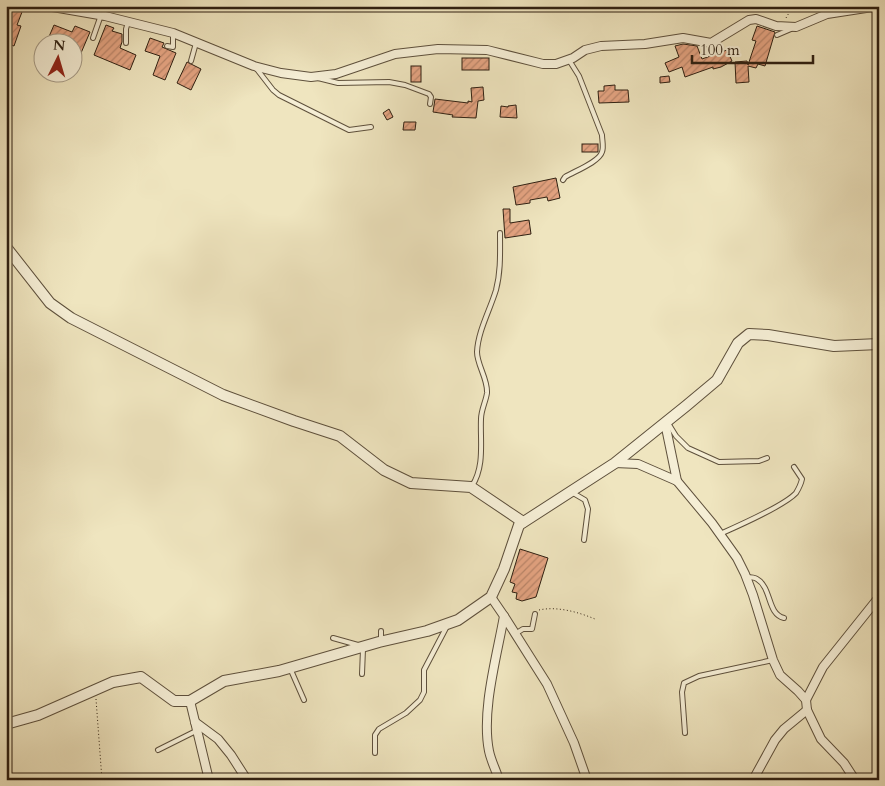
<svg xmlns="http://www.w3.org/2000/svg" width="885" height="786" font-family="Cardo,serif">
	<defs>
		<pattern id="building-hatch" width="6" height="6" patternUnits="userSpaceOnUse" patternTransform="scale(1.25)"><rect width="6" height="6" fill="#e5a482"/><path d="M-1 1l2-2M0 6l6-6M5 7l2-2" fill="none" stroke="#ba8569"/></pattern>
	</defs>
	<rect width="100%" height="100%" fill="#efe5bf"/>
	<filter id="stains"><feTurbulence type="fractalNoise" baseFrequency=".004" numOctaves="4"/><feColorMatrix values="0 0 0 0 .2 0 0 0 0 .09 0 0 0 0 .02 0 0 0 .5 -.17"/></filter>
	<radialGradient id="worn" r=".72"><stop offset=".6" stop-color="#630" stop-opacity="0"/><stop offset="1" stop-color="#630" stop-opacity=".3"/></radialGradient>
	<!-- building -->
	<g fill="url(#building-hatch)" stroke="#2e1f11">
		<polygon points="6,7 22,12 17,25 21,26 14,46 6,43"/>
		<polygon points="54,25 72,32 75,26 90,32 81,53 72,50 72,42 57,42 48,39"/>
		<polygon points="106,25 114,28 112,31 122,34 122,42 120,48 136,55 130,70 94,55"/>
		<polygon points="757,26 775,32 765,66 758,64 756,68 748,66 749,82 736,83 735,62 747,61 748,65 756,41 752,40"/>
		<polygon points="150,38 164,43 162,47 176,53 165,80 153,75 160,56 145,51"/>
		<polygon points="683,44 697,46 702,59 727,50 732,61 721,67 713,69 713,67 685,77 682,67 669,72 665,63 679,57 675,46"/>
		<rect x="462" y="58" width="27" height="12"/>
		<polygon points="187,62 201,69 191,90 177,83"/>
		<rect x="411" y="66" width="10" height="16"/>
		<polygon points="669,76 670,82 660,83 660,77"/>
		<polygon points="615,85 615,90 628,90 629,102 599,103 598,91 604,91 604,86"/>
		<polygon points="483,87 484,100 478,101 476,118 452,117 453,115 433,112 435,99 468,103 468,101 472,102 471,88"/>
		<polygon points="516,105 517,118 500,117 501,106 508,107 508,106"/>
		<polygon points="389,109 393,117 387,120 383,113"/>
		<polygon points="404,122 416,122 415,130 403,130"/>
		<rect x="582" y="144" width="16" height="8"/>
		<polygon points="556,178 560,198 548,201 547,197 530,200 530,203 516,205 513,187"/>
		<polygon points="503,209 510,209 510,223 529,220 531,234 505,238"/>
		<polygon points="520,549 548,558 536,597 522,601 516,599 517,593 512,592 515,584 510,582"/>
	</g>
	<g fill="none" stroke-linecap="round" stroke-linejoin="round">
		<!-- service casing -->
		<g stroke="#5e503c" stroke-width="6">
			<g id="service">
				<polyline points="824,6 830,14"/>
				<polyline points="777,35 791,29"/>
				<polyline points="93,38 101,15"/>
				<polyline points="126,43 126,29 128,22"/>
				<polyline points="167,46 173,47 173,33"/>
				<polyline points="191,61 196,43"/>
				<polyline points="256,68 273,90 279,95 349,130 371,127"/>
				<polyline points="318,78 338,83 389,82 405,85 429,94 431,97 430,104"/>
				<path d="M563,180L565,177C575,171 599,162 602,152C604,147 602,140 602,135L579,76L569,60"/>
				<polyline points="668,423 676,436 688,448 719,462 759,461 767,458"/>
				<path d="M472,486C485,466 480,441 481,419C481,410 486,401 487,393C488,379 477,365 477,352C478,331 490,310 496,290C501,271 500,252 500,233"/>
				<polyline points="573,493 585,500 588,509 584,540"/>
				<path d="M720,534C738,526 784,506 796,493C799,488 801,484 802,479L794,467"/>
				<path d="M746,577C749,577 754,577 757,579C772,588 767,614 784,618"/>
				<polyline points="381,631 381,641"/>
				<polyline points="515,634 523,629 532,629 535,614"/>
				<polyline points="333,638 358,645"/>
				<polyline points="290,668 304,700"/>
				<polyline points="362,674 363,649"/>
				<polyline points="685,733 682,692 684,683 699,676 773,660"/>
				<polyline points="158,750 196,731"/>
				<polyline points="375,753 375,735 379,729 406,713 420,700 424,692 424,670 446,628"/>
			</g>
		</g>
		<!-- minor casing -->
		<g stroke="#5e503c" stroke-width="10">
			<g id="minor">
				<polyline points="47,6 105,16 173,33 254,66 281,73 311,77 336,74 395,54 438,49 487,50 543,64 556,64 573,58 585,50 601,46 645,44 683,38 711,43 749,20 756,19 776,26 796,27 827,14 879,6"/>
				<polyline points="665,423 677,481"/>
				<polyline points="615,463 638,464 677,481 712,523 737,558 745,574 753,595 773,660 780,675 798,691 806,700 807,710 821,739 844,763 855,780"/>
				<path d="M491,597L504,616C497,656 481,711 489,751C491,761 496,770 499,780"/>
				<polyline points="504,616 547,684 574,743 587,780"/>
				<polyline points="806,700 823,667 879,597"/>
				<polyline points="190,701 209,780"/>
				<polyline points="195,722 218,739 231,755 247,780"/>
				<polyline points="753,780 775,740 784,729 807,710"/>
			</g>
		</g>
		<!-- tertiary casing -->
		<g stroke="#5e503c" stroke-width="12">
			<g id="tertiary">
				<polyline points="6,247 50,303 71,318 223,395 294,421 340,436 384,470 411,483 471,487 523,522"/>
				<polyline points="6,724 38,715 113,682 141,677 174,701 190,701 224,681 279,671 379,642 427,631 458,620 491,597 504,569 519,525 615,463 686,406 717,380 738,343 749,334 768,335 834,346 879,344"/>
			</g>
		</g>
		<!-- path -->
		<g stroke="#2e1f11" stroke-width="1" stroke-dasharray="1 2.5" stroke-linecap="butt">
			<polyline points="786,18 793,6"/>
			<path d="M539,610C557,606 578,612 595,619"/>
			<polyline points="96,699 102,780"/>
		</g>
		<!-- service -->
		<use href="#service" stroke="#f5eed5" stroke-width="4"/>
		<!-- minor -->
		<use href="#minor" stroke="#f5eed5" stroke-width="8"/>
		<!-- tertiary -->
		<use href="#tertiary" stroke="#f5eed5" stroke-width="10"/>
	</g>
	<!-- margin -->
	<rect width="885" height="786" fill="none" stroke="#efe5bf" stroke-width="25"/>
	<rect x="8" y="8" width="870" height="771" fill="none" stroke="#2e1f11" stroke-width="2.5"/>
	<rect x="12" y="12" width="860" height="761" fill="none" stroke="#2e1f11"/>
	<!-- north arrow -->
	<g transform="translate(58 58) rotate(5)"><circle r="24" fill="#f5eed5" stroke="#a59b87"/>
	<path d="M0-4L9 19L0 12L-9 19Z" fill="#8f2418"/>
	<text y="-8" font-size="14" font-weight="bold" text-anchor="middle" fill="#2e1f11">N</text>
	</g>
	<!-- scale -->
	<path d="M692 55v8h121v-8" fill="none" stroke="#2e1f11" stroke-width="2.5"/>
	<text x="700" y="55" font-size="15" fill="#2e1f11" stroke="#f5eed5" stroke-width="4" paint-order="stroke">100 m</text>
	<rect width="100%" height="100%" filter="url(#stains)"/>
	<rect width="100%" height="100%" fill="url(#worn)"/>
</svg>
